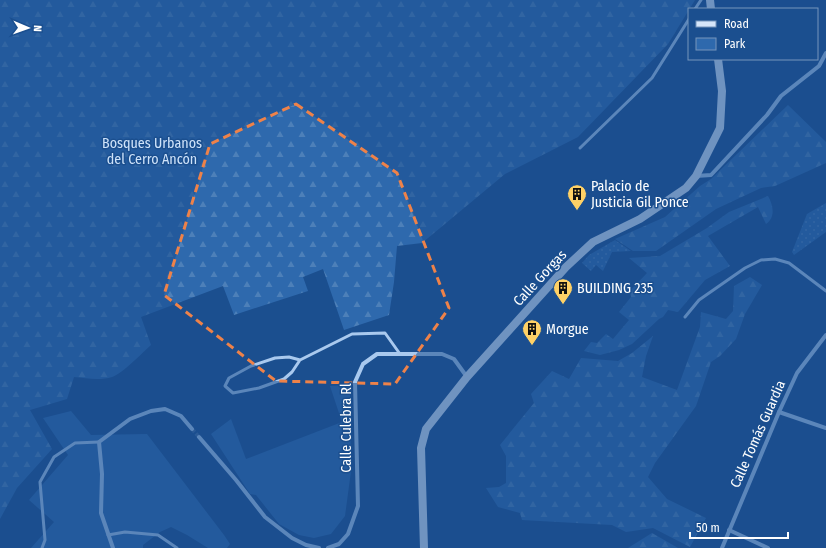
<svg xmlns="http://www.w3.org/2000/svg" width="826" height="548" font-family="'Fira Sans Condensed',sans-serif">
	<defs>
		<pattern id="forest-firs" width="22" height="20" patternUnits="userSpaceOnUse"><rect width="22" height="20" fill="#2e69ad"/><path d="M5 1l3.5 6h-7zM16 11l3.5 6h-7z" fill="#4d80b9"/></pattern>
		<pattern id="garden-dots" width="8" height="8" patternUnits="userSpaceOnUse"><rect width="8" height="8" fill="#2e69ad"/><path d="M2 2h.1M6 6h.1" fill="none" stroke="#4d80b9" stroke-width="1.8" stroke-linecap="round"/></pattern>
	</defs>
	<rect width="100%" height="100%" fill="#1b4f8f"/>
	<!-- green -->
	<g fill="#2e69ad">
		<polygon points="350,385 351,471 345,516 331,534 314,538 299,535 279,524 256,495 250,494 211,434 231,419 246,459 342,422 330,386"/>
		<polygon points="71,411 91,435 147,434 224,535 230,544 227,548 208,548 187,535 171,527 160,532 143,545 143,548 31,548 54,522 29,500 68,455 43,418"/>
	</g>
	<!-- forest -->
	<g fill="url(#forest-firs)">
		<path d="M0,0H695L668,44L578,137L505,174L422,243L397,246L394,282L389,315L344,330L323,269L303,277L308,291L234,315L223,286L141,317L151,345C143,352 122,374 112,377C99,381 86,378 74,377L67,399L30,410L52,449L17,488L0,519Z"/>
		<polygon points="788,105 826,142 826,163 775,186 761,188 716,209 656,251 633,251 615,239 665,217 700,186 711,179"/>
		<path d="M768,196C773,205 776,217 766,224L758,207L708,236L730,266L705,280L678,312L668,310L663,317L659,319L632,344L619,350L600,355L584,351L591,342L597,343L606,334L613,339L629,320L619,312L631,297L630,291L647,273L629,258L660,256L707,228L729,212Z"/>
		<polygon points="750,277 762,285 745,314 736,339 720,356 711,362 696,406 655,463 648,477 667,499 706,518 690,547 653,528 626,532 612,525 522,520 520,513 498,507 486,488 499,487 506,483 506,456 500,445 534,403 531,394 552,371 569,379 581,358 618,361 632,353 653,336 646,356 642,377 677,390 700,327 701,312 726,319 733,311 734,286"/>
		<polygon points="652,533 678,548 628,548"/>
	</g>
	<!-- garden -->
	<g fill="url(#garden-dots)">
		<polygon points="826,203 826,232 794,255 792,252 807,214"/>
		<polygon points="615,240 631,251 612,252 603,271 596,265 591,271 582,263 589,255"/>
	</g>
	<g fill="none" stroke-linecap="round" stroke-linejoin="round">
		<!-- street-tunnel -->
		<polyline stroke="#3d69a0" stroke-width="4" stroke-dasharray="4 2" stroke-linecap="butt" points="192,429 199,437"/>
		<!-- lane -->
		<g stroke="#a9c9ee" stroke-width="3">
			<polyline points="695,9 701,0"/>
			<polyline points="580,148 652,78 689,19"/>
			<polyline points="685,317 699,300 745,268 761,260 775,259 789,263 826,291"/>
			<polyline points="300,360 289,357 275,358 251,366 229,378 225,386 233,393 259,388 284,379 292,372 300,360 352,334 385,333 400,354"/>
			<polyline points="108,535 125,532 158,535 177,548"/>
			<polyline points="42,548 45,540 40,482 54,457 75,443 99,442"/>
		</g>
		<!-- street -->
		<g stroke="#a9c9ee" stroke-width="4">
			<polyline points="696,176 711,175 767,115 781,96 819,66 826,53"/>
			<polyline points="779,412 826,428"/>
			<polyline points="199,437 236,480 265,517 292,538 306,545 319,548"/>
			<polyline points="729,530 768,548"/>
			<polyline points="113,548 101,513 102,474 99,442 130,419 151,411 165,409 181,416 192,429"/>
			<polyline points="328,548 339,544 348,534 358,506 355,382 363,364 377,354 442,354 454,359 467,377"/>
			<polyline points="722,548 779,412 797,373 826,335"/>
		</g>
		<!-- secondary -->
		<g stroke="#d6e6fa" stroke-width="8">
			<polyline points="710,0 711,9"/>
			<polyline points="424,548 421,448 426,429 467,377 566,267 593,242 640,219 686,188 696,176 720,128 722,91 718,59"/>
		</g>
	</g>
	<!-- marked area -->
	<path d="M0 0H826V548H0ZM296,104L397,173L449,308L395,384L276,381L164,295L210,144Z" fill="#1b4f8f" fill-opacity=".55" fill-rule="evenodd"/>
	<path fill="none" stroke="#ee8249" stroke-width="3" stroke-dasharray="8 5" stroke-linejoin="round" d="M296,104L397,173L449,308L395,384L276,381L164,295L210,144Z"/>
	<!-- icons -->
	<defs>
		<g id="building-pin" transform="scale(1)"><path d="M0 17L-7.5 6A9.5 9.5 0 1 1 7.5 6Z" fill="#ffd166" stroke="#1b4f8f"/><path d="M-4-6H4V6H1V3H-1V6H-4ZM-2.5-4.3h1.7v1.8h-1.7ZM.8-4.3h1.7v1.8H.8ZM-2.5-1h1.7V.8h-1.7ZM.8-1h1.7V.8H.8Z" fill="#111"/></g>
	</defs>
	<g fill-rule="evenodd">
		<use href="#building-pin" x="577" y="194"/>
		<use href="#building-pin" x="563" y="288"/>
		<use href="#building-pin" x="532" y="329"/>
	</g>
	<g text-anchor="middle" dominant-baseline="central" stroke-width="3" stroke-linejoin="round" paint-order="stroke">
		<!-- park labels -->
		<g font-size="14" fill="#cfe3fa" stroke="#1b4f8f">
			<text x="152" y="143">Bosques Urbanos<tspan x="152" dy="16">del Cerro Ancón</tspan></text>
		</g>
		<!-- poi labels -->
		<g font-size="14" fill="#fff" stroke="#1b4f8f" text-anchor="start">
			<text x="591" y="186">Palacio de<tspan x="591" dy="16">Justicia Gil Ponce</tspan></text>
			<text x="577" y="288">BUILDING 235</text>
			<text x="546" y="329">Morgue</text>
		</g>
		<!-- street labels -->
		<g font-size="14" fill="#fff" stroke="#1b4f8f">
			<text transform="translate(540 278) rotate(-47)">Calle Gorgas</text>
			<text transform="translate(346 428) rotate(-90)">Calle Culebra Rl</text>
			<text transform="translate(758 434) rotate(-66)">Calle Tomás Guardia</text>
		</g>
	</g>
	<!-- legend -->
	<rect x="688" y="8" width="130" height="52" fill="#1b4f8f" stroke="#7695bc"/>
	<rect x="696" y="21" width="20" height="6" fill="#d6e6fa" stroke="#7695bc"/>
	<text x="724" y="28" font-size="12" fill="#ffffff">Road</text>
	<rect x="696" y="38" width="20" height="12" fill="#2e69ad" stroke="#7695bc"/>
	<text x="724" y="48" font-size="12" fill="#ffffff">Park</text>
	<!-- north arrow -->
	<g transform="translate(28 28) rotate(92)" stroke="#1b4f8f" stroke-width="3" paint-order="stroke">
	<path d="M0-3L7 15L0 10L-7 15Z" fill="#ffffff"/>
	<text y="-6" font-size="11" font-weight="bold" text-anchor="middle" fill="#ffffff">N</text>
	</g>
	<!-- scale -->
	<path d="M690 532v6h98v-6" fill="none" stroke="#ffffff" stroke-width="2"/>
	<text x="696" y="532" font-size="12" fill="#ffffff" stroke="#1b4f8f" stroke-width="3" paint-order="stroke">50 m</text>
</svg>
